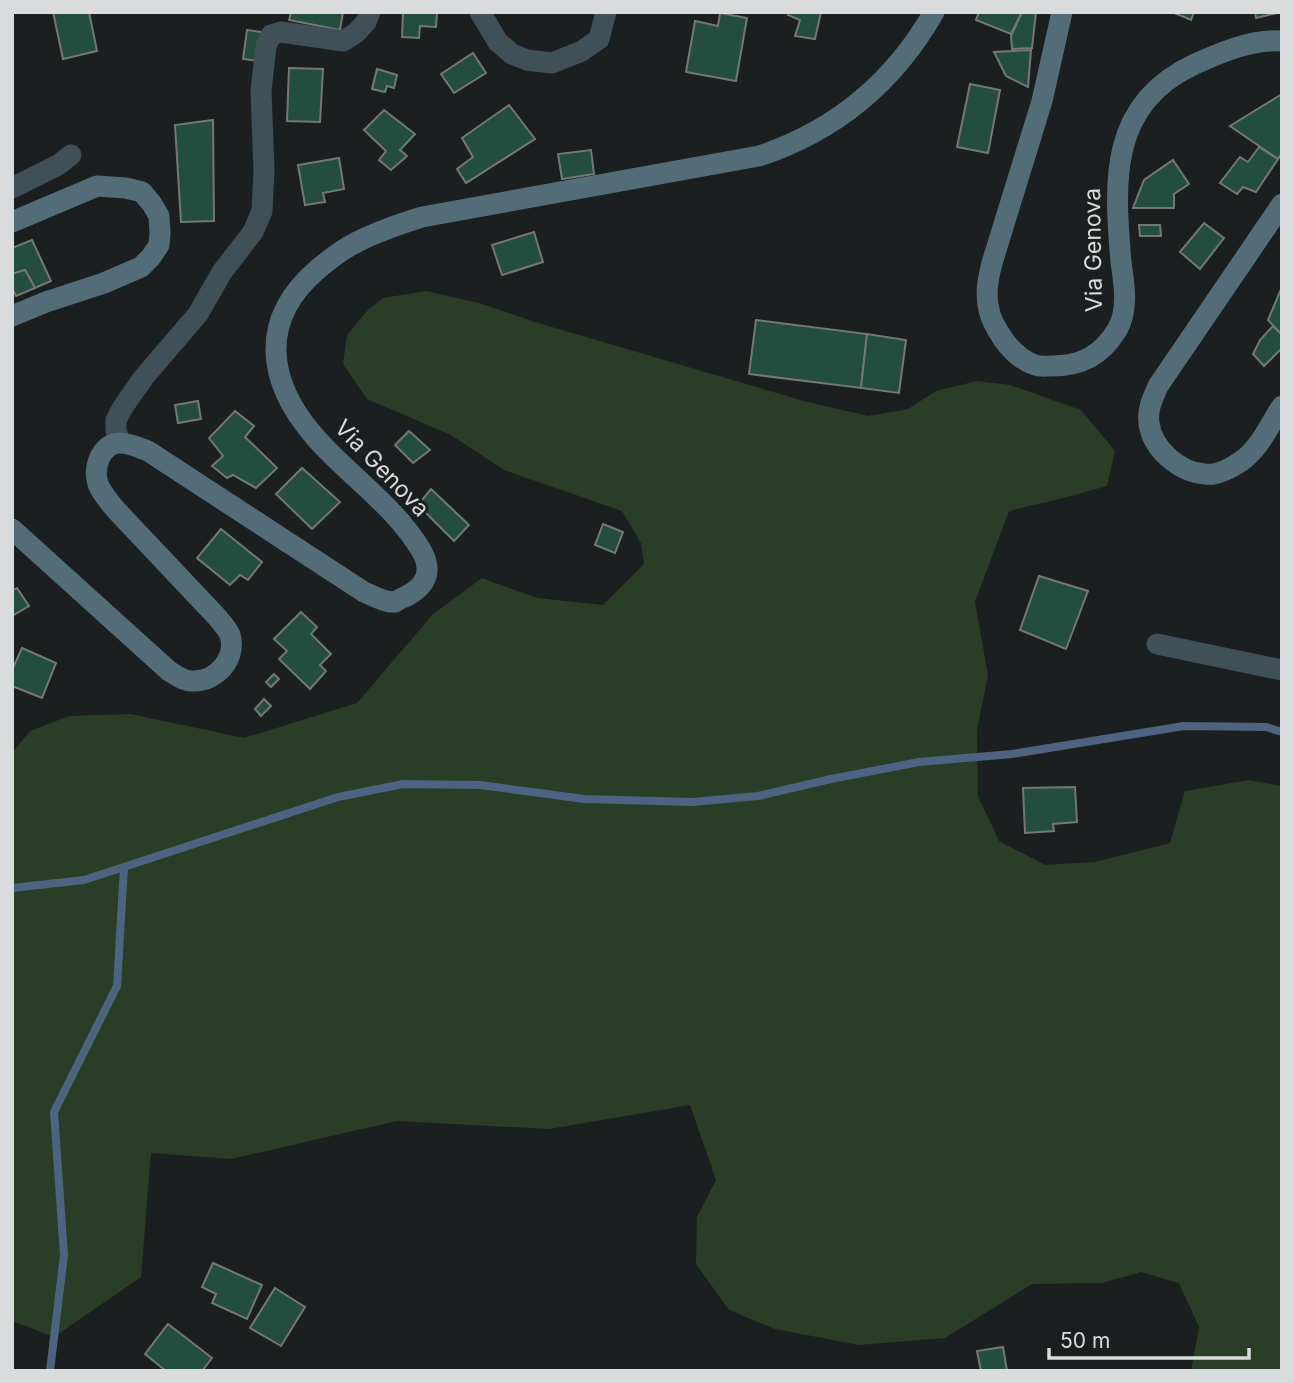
<svg xmlns="http://www.w3.org/2000/svg" width="1294" height="1383" font-family="Inter,sans-serif">
	<rect width="100%" height="100%" fill="#1c1f1f"/>
	<!-- green -->
	<polygon fill="#2a3d27" points="426,291 479,303 535,322 804,401 868,416 908,409 936,391 977,381 1010,385 1081,410 1115,451 1107,486 1067,497 1009,511 975,602 988,675 977,730 978,796 999,841 1045,865 1094,862 1170,843 1185,791 1249,780 1282,786 1282,1371 1191,1371 1199,1327 1179,1283 1141,1272 1102,1283 1032,1284 945,1338 859,1345 775,1329 729,1310 696,1264 697,1217 716,1180 690,1105 549,1129 397,1121 231,1159 151,1153 141,1277 54,1337 12,1321 12,753 30,731 69,716 131,714 244,738 357,703 433,614 482,578 537,598 603,605 644,564 641,543 622,511 504,470 451,435 367,399 343,364 347,335 367,311 383,298"/>
	<g fill="none" stroke-linecap="round" stroke-linejoin="round">
		<!-- stream -->
		<g stroke="#4e6380" stroke-width="8">
			<polyline points="12,888 84,880 338,797 403,784 480,785 584,799 692,802 758,796 831,779 919,762 1012,754 1184,726 1266,727 1282,732"/>
			<polyline points="50,1371 64,1255 54,1112 117,986 124,868"/>
		</g>
	</g>
	<!-- building -->
	<g fill="#234d3f" stroke="#747776" stroke-width="2">
		<polygon points="53,12 89,12 97,51 63,59"/>
		<polygon points="291,12 343,12 340,30 289,20"/>
		<polygon points="403,12 437,12 436,27 420,26 419,38 402,37"/>
		<polygon points="789,12 821,12 815,39 795,36 800,20 788,15"/>
		<polygon points="979,12 1022,12 1011,34 976,20"/>
		<polygon points="1022,12 1036,12 1032,48 1012,49 1011,36"/>
		<polygon points="1172,12 1194,12 1191,20"/>
		<polygon points="1255,12 1282,12 1256,18"/>
		<polygon points="720,13 747,18 736,81 686,72 695,21 718,26"/>
		<polygon points="247,30 262,32 258,61 243,59"/>
		<polygon points="1031,50 1028,87 1006,76 994,52"/>
		<polygon points="473,53 486,73 454,93 441,74"/>
		<polygon points="289,68 323,69 320,122 287,121"/>
		<polygon points="377,69 397,75 394,88 387,86 385,92 372,89"/>
		<polygon points="970,84 1000,90 988,153 957,147"/>
		<polygon points="1282,94 1282,153 1278,159 1230,126"/>
		<polygon points="509,105 535,139 466,183 457,169 473,157 462,138"/>
		<polygon points="384,110 415,134 400,150 407,156 391,170 379,160 386,151 364,130"/>
		<polygon points="213,120 214,221 181,222 175,125"/>
		<polygon points="1259,147 1278,159 1256,192 1243,187 1237,194 1220,183 1240,157 1248,162"/>
		<polygon points="591,150 594,174 562,179 558,154"/>
		<polygon points="339,158 344,189 323,193 325,202 305,205 298,165"/>
		<polygon points="1173,160 1189,184 1174,194 1174,208 1133,208 1144,180"/>
		<polygon points="1204,223 1224,238 1200,269 1180,252"/>
		<polygon points="1139,225 1160,225 1161,236 1140,236"/>
		<polygon points="534,232 543,262 502,275 492,245"/>
		<polygon points="32,240 51,281 35,288 25,270 12,274 12,248"/>
		<polygon points="25,270 35,288 16,296 12,288 12,274"/>
		<polygon points="1282,287 1282,335 1268,320"/>
		<polygon points="756,320 867,334 861,388 749,374"/>
		<polygon points="1273,326 1282,335 1282,348 1264,366 1253,354 1260,340"/>
		<polygon points="867,334 906,340 899,393 861,388"/>
		<polygon points="198,401 201,419 178,423 175,405"/>
		<polygon points="235,411 254,426 245,437 277,468 256,488 233,475 227,478 212,466 223,456 209,438"/>
		<polygon points="409,431 430,450 413,463 395,445"/>
		<polygon points="302,468 340,502 312,529 276,494"/>
		<polygon points="431,489 469,525 454,541 418,505"/>
		<polygon points="603,524 623,532 615,553 595,545"/>
		<polygon points="221,529 262,562 248,580 240,575 230,585 197,558"/>
		<polygon points="1039,576 1088,591 1066,649 1020,630"/>
		<polygon points="17,588 29,606 12,616 12,591"/>
		<polygon points="301,612 317,627 311,634 331,654 320,665 326,671 310,689 279,659 287,651 274,639"/>
		<polygon points="22,648 56,663 42,698 12,686 12,670"/>
		<polygon points="274,674 279,679 271,687 266,682"/>
		<polygon points="264,699 271,706 261,716 255,709"/>
		<polygon points="1075,787 1077,822 1053,824 1054,831 1025,833 1023,788"/>
		<polygon points="213,1263 262,1285 247,1319 212,1303 216,1294 202,1287"/>
		<polygon points="275,1288 305,1307 281,1346 250,1328"/>
		<polygon points="168,1324 212,1358 202,1371 166,1371 145,1354"/>
		<polygon points="1003,1347 1007,1371 981,1371 977,1351"/>
	</g>
	<g fill="none" stroke-linecap="round" stroke-linejoin="round">
		<!-- street -->
		<g stroke="#405058" stroke-width="21">
			<polyline points="480,12 498,42 512,54 527,60 552,63 582,51 599,39 606,12"/>
			<polyline points="12,188 58,165 71,155"/>
			<polyline points="120,443 116,430 116,420 123,407 144,377 198,314 222,272 253,232 262,211 264,170 261,91 266,46 271,35 281,32 343,41 356,33 366,22 370,12"/>
			<polyline points="1157,644 1282,670"/>
		</g>
		<!-- secondary -->
		<g stroke="#526c78" stroke-width="21">
			<path d="M1062,12L1042,101L992,263C988,279 985,293 989,310C991,320 997,330 1003,339C1011,350 1022,361 1035,365C1040,367 1046,366 1051,366C1081,366 1101,356 1117,330C1129,310 1124,283 1121,262C1114,180 1109,104 1195,64C1222,52 1252,39 1282,41"/>
			<path d="M1282,204L1158,386C1153,398 1147,409 1149,423C1152,449 1179,472 1205,474C1216,476 1231,468 1240,462C1259,450 1270,424 1282,406"/>
			<polyline points="12,222 97,186 126,188 142,192 152,204 159,216 160,233 159,245 151,257 141,267 104,283 46,302 12,316"/>
			<path d="M12,529L169,671C177,676 185,682 194,681C217,681 237,658 230,635C227,628 222,623 217,617L117,511C110,503 102,494 98,484C95,475 96,466 100,457C112,435 129,444 148,451L364,592C373,596 386,603 395,602C396,601 404,597 405,597C425,587 434,572 421,550C394,505 349,476 315,437C267,382 258,320 318,269C330,259 343,249 357,242C378,231 400,224 422,217L759,156C835,131 894,82 934,12"/>
		</g>
	</g>
	<g text-anchor="middle" dominant-baseline="central" stroke-width="6" stroke-linejoin="round" paint-order="stroke">
		<!-- street labels -->
		<g font-size="23" fill="#d9dbdc" stroke="#1c1f1f">
			<text transform="translate(1093 250) rotate(-91)">Via Genova</text>
			<text transform="translate(382 468) rotate(46)">Via Genova</text>
		</g>
	</g>
	<!-- border -->
	<rect width="1294" height="1383" fill="none" stroke="#d9dbdc" stroke-width="28"/>
	<!-- scale -->
	<path d="M1049 1348v10h200v-10" fill="none" stroke="#d9dbdc" stroke-width="3.5"/>
	<text x="1060" y="1348" font-size="21" fill="#d9dbdc" stroke="#1c1f1f" stroke-width="5" paint-order="stroke">50 m</text>
</svg>
